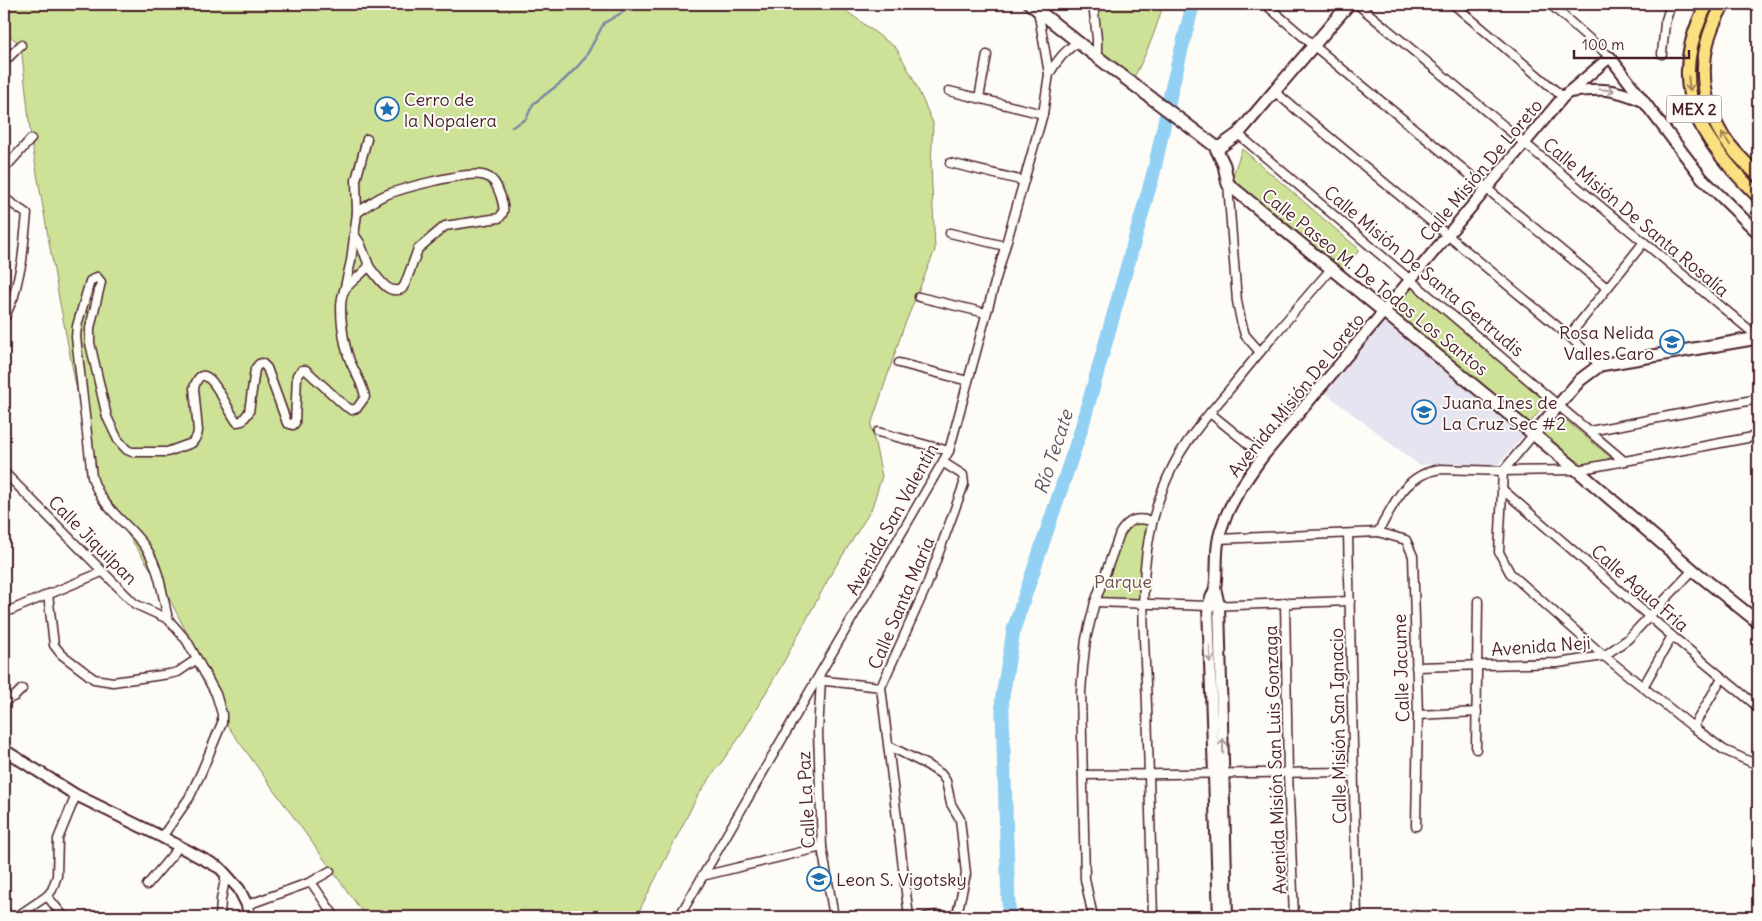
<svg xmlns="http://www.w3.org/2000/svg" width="1762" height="921" font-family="Delius,sans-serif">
	<rect width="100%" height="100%" fill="#fdfcf7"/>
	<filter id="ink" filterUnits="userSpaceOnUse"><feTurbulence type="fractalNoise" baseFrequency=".02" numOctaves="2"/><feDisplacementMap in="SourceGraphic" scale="10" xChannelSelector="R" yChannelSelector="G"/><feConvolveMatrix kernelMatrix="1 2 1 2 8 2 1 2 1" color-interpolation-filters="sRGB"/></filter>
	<g filter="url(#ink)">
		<!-- built -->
		<polygon fill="#e6e4f0" points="1380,313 1525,434 1495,468 1458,463 1419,465 1320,389"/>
		<!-- green -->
		<g fill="#cee297" stroke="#8c8061">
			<polygon points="4,4 837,4 896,48 912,76 933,123 931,165 935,250 903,329 871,425 882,476 871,510 831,574 782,665 741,735 698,795 636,917 366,917 224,721 224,706 167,594 95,485 58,293 31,139 21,45 4,31"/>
			<path d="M1091,4H1163C1156,32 1145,57 1131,83L1092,53L1094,29Z"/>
			<polygon points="1242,149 1360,250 1340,271 1231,181"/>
			<polygon points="1414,286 1547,402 1529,424 1391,310"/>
			<polygon points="1555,411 1611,458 1581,468 1536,431"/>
			<polygon points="1130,516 1150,524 1142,604 1095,604 1113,537"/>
		</g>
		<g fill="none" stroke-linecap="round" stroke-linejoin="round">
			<!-- stream -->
			<polyline stroke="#758aa3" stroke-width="2.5" points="512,127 526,119 533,104 563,81 578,66 585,58 604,23 637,4"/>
			<!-- river -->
			<polyline stroke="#92d1f3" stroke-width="14" points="1009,917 1002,699 1014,628 1081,430 1154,171 1172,87 1193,4"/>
			<!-- minor casing -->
			<g stroke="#4a1f2b" stroke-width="11">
				<g id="minor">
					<polyline points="1093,4 1097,39 1097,57"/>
					<polyline points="1265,4 1313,45 1607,288"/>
					<polyline points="1357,4 1758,337"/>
					<polyline points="1453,4 1563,97"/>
					<polyline points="1550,4 1610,57"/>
					<polyline points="1662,54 1665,23 1671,4"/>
					<polyline points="4,62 21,45"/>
					<path d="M1049,74C1057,60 1065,50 1078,42"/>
					<polyline points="949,91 1043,114"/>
					<polyline points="1275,92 1569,336 1600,365"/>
					<polyline points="979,98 987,55"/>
					<polyline points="1238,134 1624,461"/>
					<polyline points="950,163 1024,181"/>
					<polyline points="4,169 31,139"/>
					<polyline points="1228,184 1237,301 1241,321 1245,335 1260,352"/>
					<polyline points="4,198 27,214 22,261 14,296 4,319"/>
					<polyline points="950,233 1005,246"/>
					<polyline points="354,234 360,243 370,268"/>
					<polyline points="344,291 351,261 357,213 356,180 367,139"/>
					<polyline points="919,297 986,313"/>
					<polyline points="1569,336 1644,242"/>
					<polyline points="899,363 968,381"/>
					<polyline points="1210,413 1263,456"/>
					<polyline points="1590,431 1758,399"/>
					<polyline points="878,432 949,451"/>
					<polyline points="1533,435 1503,471 1499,552 1510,573 1604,656 1693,727 1724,750 1751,762"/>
					<polyline points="4,472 135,604 168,619 187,641 216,694 222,714 222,723 201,773 189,798 162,837"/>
					<polyline points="1503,490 1672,636 1758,707"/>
					<polyline points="1378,532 1406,540 1413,556 1418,715 1416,826"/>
					<polyline points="1348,534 1357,917"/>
					<path d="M1218,539L1378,532C1394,504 1404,475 1440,469L1503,471L1577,470L1758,436"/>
					<polyline points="48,594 54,645 61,654 94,679 113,682 169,674 178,672 197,659"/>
					<polyline points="1095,602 1208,606 1350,601"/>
					<polyline points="1285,602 1288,773 1294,917"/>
					<polyline points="4,613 102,572"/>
					<path d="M168,619C163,597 159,566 146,548C128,522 102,510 92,477L76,337L77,326L90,281L97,277L101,282L90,328V343L107,417L118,440L127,450L132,452H167L192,443L197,436L198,431L194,388C205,349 229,415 237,422L242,421L249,412L255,369L259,364L262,363L267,368L287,423L293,425L295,423L297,375L302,370H306L345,406L352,410L357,408L365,397C363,384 355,373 350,361C344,346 337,306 344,291C349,283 360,276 366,269L370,268C379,278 387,295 402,289L405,284L418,249L445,226L499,218C506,212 503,205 501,197C497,186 494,177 482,175C464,172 396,189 379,198C372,202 364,208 357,213"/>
					<polyline points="1416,667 1558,663 1604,656 1628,639 1693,570"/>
					<polyline points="817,680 881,687"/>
					<polyline points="821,680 818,732 822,847 834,917"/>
					<polyline points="1643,687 1672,636"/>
					<polyline points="4,701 15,696 22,689"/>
					<polyline points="1418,715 1477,712"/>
					<polyline points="1693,727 1722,678"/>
					<polyline points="889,746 927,765 941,774 946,781 951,804 960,819 966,874 958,910 955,917"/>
					<polyline points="1476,749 1478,601"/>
					<polyline points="1083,775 1354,772"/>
					<polyline points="702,876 822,847"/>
					<polyline points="311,882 335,917"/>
					<polyline points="147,885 179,847"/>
					<polyline points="47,896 64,917"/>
					<polyline points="247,905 311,882 330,871"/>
					<polyline points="1413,914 1413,917"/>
					<polyline points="16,917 47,896 52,890 57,876 58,839 76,795"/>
					<polyline points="220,917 221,900 226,874"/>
					<polyline points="679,917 949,451 994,286 1043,114 1049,74 1038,10"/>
					<polyline points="909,917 881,687 927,585 964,484 963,475 944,463"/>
					<polyline points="926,917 939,915 948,917"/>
					<path d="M1093,917L1085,879L1081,692L1083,666L1086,639L1095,602L1120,533C1129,519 1136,517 1152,521"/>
					<path d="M1153,917C1151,847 1149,777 1147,706C1144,621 1133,545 1173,466C1187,438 1209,414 1229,390C1262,349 1296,309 1331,269"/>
				</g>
			</g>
			<!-- tertiary casing -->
			<g stroke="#4a1f2b" stroke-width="14">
				<g id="tertiary">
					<path d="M1569,92C1601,88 1613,88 1643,101"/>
					<polyline points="1215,588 1219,605 1227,917"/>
					<polyline points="4,750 76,795 162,837 220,868 239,889 247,905 249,917"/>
					<path d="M1219,917L1208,606C1210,600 1213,594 1215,588C1218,571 1215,554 1219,537C1226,507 1245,481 1263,456L1563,97L1610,57L1702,178L1758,233"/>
				</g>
			</g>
			<!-- secondary casing -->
			<g stroke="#4a1f2b" stroke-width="15">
				<g id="secondary">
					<polyline points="1030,4 1084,47 1215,146 1224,165 1228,184 1577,470 1693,570 1758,622"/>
					<polyline points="1217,149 1238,134 1349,4"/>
					<polyline points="1533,435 1580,380 1600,365 1758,338"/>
				</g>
			</g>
			<!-- trunk casing -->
			<g stroke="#4a1f2b" stroke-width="16">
				<g id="trunk">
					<path d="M1707,4C1664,86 1698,137 1758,196"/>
					<path d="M1724,4C1698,44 1697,94 1722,135C1732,150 1745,163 1758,175"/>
				</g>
			</g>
			<!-- minor -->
			<use href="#minor" stroke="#fdfcf7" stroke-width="8"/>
			<!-- tertiary -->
			<use href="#tertiary" stroke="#fdfcf7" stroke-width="10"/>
			<!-- secondary -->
			<use href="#secondary" stroke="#fdfcf7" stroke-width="11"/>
			<!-- trunk -->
			<use href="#trunk" stroke="#fbe080" stroke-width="12"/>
		</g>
		<!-- one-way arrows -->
		<defs><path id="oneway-shaft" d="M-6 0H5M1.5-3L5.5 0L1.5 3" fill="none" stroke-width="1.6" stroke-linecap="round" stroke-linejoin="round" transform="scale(1.25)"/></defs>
		<g stroke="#a28056">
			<use href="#oneway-shaft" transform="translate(1689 84) rotate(85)"/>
			<use href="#oneway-shaft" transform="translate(1726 139) rotate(-125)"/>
		</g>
		<g stroke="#ac999b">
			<use href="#oneway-shaft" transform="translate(1607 90) rotate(5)"/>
			<use href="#oneway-shaft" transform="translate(1210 655) rotate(88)"/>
			<use href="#oneway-shaft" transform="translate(1223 746) rotate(-92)"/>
		</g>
	</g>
	<!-- icons -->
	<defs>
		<g id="sight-ring" transform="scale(1.25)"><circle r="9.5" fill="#fdfcf7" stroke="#1f6fb2" stroke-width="1.5"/><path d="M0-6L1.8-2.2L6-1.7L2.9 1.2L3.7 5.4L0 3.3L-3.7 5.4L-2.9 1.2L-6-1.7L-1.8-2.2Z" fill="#1f6fb2"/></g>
		<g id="school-ring" transform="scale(1.25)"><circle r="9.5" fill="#fdfcf7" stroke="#1f6fb2" stroke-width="1.5"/><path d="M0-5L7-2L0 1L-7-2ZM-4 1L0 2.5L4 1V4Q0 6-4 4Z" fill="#1f6fb2"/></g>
	</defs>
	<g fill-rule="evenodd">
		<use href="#sight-ring" x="387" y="109"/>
		<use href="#school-ring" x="1672" y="342"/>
		<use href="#school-ring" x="1424" y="412"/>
		<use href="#school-ring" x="819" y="879"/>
	</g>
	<g text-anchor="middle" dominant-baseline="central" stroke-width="4" stroke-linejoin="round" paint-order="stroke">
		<!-- shield labels -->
		<rect fill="#fdfcf7" stroke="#806168" stroke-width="1" x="1666.5" y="95.5" width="55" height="27" rx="4"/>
		<g font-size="16" font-weight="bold" fill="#4a1f2b">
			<text x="1694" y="109">MEX 2</text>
		</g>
		<!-- poi labels -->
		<g font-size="18" fill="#4a1f2b" stroke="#fdfcf7" text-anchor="start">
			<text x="404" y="99">Cerro de<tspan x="404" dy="21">la Nopalera</tspan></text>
			<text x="1654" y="332" text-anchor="end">Rosa Nelida<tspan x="1654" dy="21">Valles Caro</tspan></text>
			<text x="1442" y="402">Juana Ines de<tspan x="1442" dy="21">La Cruz Sec #2</tspan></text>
			<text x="836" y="879">Leon S. Vigotsky</text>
		</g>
		<!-- street labels -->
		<g font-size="18" fill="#4a1f2b" stroke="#fdfcf7">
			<text transform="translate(1481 170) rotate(-50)">Calle Misión De Loreto</text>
			<text transform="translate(1636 217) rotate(40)">Calle Misión De Santa Rosalía</text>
			<text transform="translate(1424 271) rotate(40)">Calle Misión De Santa Gertrudis</text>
			<text transform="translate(1375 282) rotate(39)">Calle Paseo M. De Todos Los Santos</text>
			<text transform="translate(1296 395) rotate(-51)">Avenida Misión De Loreto</text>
			<text transform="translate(892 519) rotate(-61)">Avenida San Valentín</text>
			<text transform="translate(93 540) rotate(45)">Calle Jiquilpan</text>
			<text transform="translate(1640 588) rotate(41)">Calle Agua Fría</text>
			<text transform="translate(901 603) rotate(-67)">Calle Santa María</text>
			<text transform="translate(1541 646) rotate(-4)">Avenida Neji</text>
			<text transform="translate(1401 668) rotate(-92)">Calle Jacume</text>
			<text transform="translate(1338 726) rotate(-91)">Calle Misión San Ignacio</text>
			<text transform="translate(1275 760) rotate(-92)">Avenida Misión San Luis Gonzaga</text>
			<text transform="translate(806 800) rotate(-93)">Calle La Paz</text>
		</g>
		<!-- park labels -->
		<g font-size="18" fill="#6b5046" stroke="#fdfcf7">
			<text x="1123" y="581">Parque</text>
		</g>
		<!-- water labels -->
		<g font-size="19" font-style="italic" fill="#605467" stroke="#fdfcf7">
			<text transform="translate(1053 452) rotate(-72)">Río Tecate</text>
		</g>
	</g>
	<!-- margin -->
	<rect width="1762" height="921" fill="none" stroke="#fdfcf7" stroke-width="20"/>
	<rect x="10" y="10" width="1742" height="901" fill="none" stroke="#4a1f2b" stroke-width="2" filter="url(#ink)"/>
	<!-- scale -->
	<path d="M1574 50v8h115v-8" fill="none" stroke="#4a1f2b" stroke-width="2.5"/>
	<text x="1582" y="50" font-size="15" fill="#4a1f2b" stroke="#fdfcf7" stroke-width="4" paint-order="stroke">100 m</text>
</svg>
